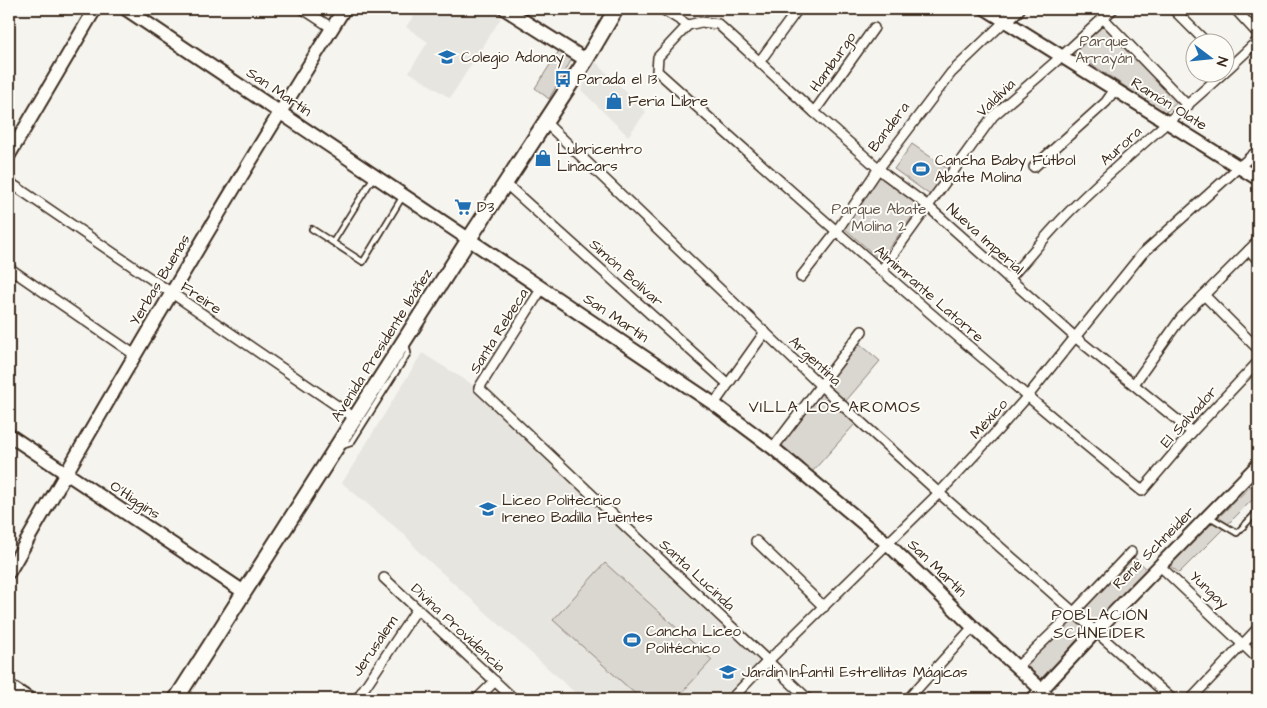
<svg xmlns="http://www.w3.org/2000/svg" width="1267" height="708" font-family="'Architects Daughter',sans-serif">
	<rect width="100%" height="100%" fill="#f5f4ee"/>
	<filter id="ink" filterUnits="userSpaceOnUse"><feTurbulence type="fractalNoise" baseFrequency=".02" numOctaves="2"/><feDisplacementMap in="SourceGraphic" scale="10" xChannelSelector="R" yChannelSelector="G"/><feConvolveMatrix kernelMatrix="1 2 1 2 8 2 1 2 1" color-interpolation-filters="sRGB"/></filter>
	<g filter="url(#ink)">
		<!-- built -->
		<g fill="#e7e5df">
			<polygon points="418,9 487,9 501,18 450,98 409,72 428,42 406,27"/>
			<polygon points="596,62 646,112 628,136 581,90"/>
			<polygon points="422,353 470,383 738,638 760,661 722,699 582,699 419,552 406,536 342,483"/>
		</g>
		<!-- green -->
		<g fill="#dad6d0" stroke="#8a8077">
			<polygon points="1105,21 1180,100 1165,113 1073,52"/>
			<polygon points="559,51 572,59 549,99 535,88"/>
			<polygon points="912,144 948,169 930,195 894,169"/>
			<polygon points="880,170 921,205 880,260 842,226"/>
			<polygon points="860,344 880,361 839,409 855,424 812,472 778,446"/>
			<polygon points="1258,479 1258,494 1179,573 1169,565"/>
			<polygon points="1134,557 1148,570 1043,682 1024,665"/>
			<polygon points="605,563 712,660 676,699 641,699 553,620"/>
		</g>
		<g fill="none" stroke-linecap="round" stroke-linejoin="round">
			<!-- lane casing -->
			<g stroke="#3b2a1e" stroke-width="8">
				<g id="lane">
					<polyline points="312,229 363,262 403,196"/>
					<polyline points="333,242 373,178"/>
					<polyline points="342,446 351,443 408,353 406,344"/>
					<polyline points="1210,517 1237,533 1258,511"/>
				</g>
			</g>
			<!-- street casing -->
			<g stroke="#3b2a1e" stroke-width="12">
				<g id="street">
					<polyline points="303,9 332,28"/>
					<polyline points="662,9 688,25"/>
					<polyline points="1173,9 1206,42"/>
					<polyline points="1235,9 1258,34"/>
					<polyline points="1103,18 1188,106"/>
					<path d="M688,25L658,57L657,71C816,214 976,356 1142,491L1192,432L1258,362"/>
					<polyline points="688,25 701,22 718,24 814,112 886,175 924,203 1075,337 1192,432"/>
					<polyline points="760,61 798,9"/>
					<polyline points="814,112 874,28"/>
					<polyline points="545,122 820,385 939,493 1172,699"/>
					<polyline points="1034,167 1106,102 1115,89"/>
					<polyline points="9,182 355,418"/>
					<polyline points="505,183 728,384"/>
					<polyline points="1249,250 1258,260"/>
					<polyline points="9,268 135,355"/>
					<polyline points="881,271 993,116 1062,56 1113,9"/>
					<polyline points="801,277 836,232 879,168 951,73 1005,21"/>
					<path d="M1009,279C1030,256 1050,230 1073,208C1132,149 1199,99 1258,40"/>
					<polyline points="542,288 479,388 808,699"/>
					<polyline points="1204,295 1258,349"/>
					<polyline points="1134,384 1181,318 1258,241"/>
					<polyline points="714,404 765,332"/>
					<polyline points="773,448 862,331"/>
					<polyline points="756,541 824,607"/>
					<polyline points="1160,566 1258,659"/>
					<polyline points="384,578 514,699"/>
					<polyline points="1017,667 1073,613 1131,552"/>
					<polyline points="1042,690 1052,699"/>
					<polyline points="357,699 417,609"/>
					<polyline points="477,699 495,681"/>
					<polyline points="731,699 768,661 939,493 997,431 1027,397 1142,254 1258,150"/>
					<polyline points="908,699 973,627"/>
					<polyline points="1191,699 1258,628"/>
				</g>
			</g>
			<!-- secondary casing -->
			<g stroke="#3b2a1e" stroke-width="16">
				<g id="secondary">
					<polyline points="126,9 714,404 773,448 888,544 973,627 1042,690"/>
					<polyline points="505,9 586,60"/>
					<polyline points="986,9 1258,179"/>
					<polyline points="1005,21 1018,9"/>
					<polyline points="9,155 95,9"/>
					<polyline points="9,435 244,592"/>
					<path d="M9,572C118,383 228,194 344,9"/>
					<polyline points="9,686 29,699"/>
					<polyline points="1033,699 1095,632 1258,465"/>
				</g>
			</g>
			<!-- primary casing -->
			<g stroke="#3b2a1e" stroke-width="18">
				<polyline id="primary" points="176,699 469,239 586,60 616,9"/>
			</g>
			<!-- lane -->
			<use href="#lane" stroke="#fdfcf7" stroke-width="4.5"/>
			<!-- street -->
			<use href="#street" stroke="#fdfcf7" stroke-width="9"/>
			<!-- secondary -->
			<use href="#secondary" stroke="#fdfcf7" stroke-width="12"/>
			<!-- primary -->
			<use href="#primary" stroke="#fdfcf7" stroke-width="14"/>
		</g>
	</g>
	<!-- icons -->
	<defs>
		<g id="school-bare" transform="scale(1.35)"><path d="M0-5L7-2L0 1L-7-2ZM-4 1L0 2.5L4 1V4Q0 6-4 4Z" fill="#1f6fb2" stroke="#fdfcf7" stroke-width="2.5" paint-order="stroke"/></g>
		<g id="bus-bare" transform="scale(1.35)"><path d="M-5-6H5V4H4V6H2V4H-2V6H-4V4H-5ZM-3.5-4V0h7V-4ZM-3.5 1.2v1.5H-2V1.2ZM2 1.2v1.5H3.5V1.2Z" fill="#1f6fb2" stroke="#fdfcf7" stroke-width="2.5" paint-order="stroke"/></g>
		<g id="shop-bare" transform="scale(1.35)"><path d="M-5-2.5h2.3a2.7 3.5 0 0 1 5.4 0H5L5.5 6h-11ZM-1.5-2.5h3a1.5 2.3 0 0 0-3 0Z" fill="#1f6fb2" stroke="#fdfcf7" stroke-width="2.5" paint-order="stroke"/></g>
		<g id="stadium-bare" transform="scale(1.35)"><path d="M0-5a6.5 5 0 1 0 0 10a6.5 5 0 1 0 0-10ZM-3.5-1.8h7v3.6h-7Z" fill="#1f6fb2" stroke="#fdfcf7" stroke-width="2.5" paint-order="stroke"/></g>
		<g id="supermarket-bare" transform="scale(1.35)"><path d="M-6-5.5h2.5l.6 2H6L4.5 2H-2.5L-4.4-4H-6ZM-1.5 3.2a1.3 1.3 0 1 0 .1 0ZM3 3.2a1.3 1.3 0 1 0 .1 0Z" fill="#1f6fb2" stroke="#fdfcf7" stroke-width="2.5" paint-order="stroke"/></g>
	</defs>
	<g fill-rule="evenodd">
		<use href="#school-bare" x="447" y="57"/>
		<use href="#bus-bare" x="563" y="79"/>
		<use href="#shop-bare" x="614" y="101"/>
		<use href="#shop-bare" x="543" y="158"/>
		<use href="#stadium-bare" x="921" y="169"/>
		<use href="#supermarket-bare" x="463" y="207"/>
		<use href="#school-bare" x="488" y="509"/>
		<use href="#stadium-bare" x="632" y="640"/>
		<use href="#school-bare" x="728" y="672"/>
	</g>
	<g text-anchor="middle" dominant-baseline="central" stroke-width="4" stroke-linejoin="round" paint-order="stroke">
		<!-- park labels -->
		<g font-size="15" fill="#63554a" stroke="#fdfcf7">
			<text x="1104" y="41">Parque<tspan x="1104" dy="17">Arrayán</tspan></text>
			<text x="879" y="209">Parque Abate<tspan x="879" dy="17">Molina 2</tspan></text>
		</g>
		<!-- poi labels -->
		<g font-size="15" fill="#3b2a1e" stroke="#fdfcf7" text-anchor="start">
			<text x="461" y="57">Colegio Adonay</text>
			<text x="577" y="79">Parada el 13</text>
			<text x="628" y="101">Feria Libre</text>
			<text x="557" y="149">Lubricentro<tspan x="557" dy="17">Linacars</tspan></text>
			<text x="935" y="160">Cancha Baby Fútbol<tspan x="935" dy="17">Abate Molina</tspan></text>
			<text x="477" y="207">D3</text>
			<text x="502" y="500">Liceo Politecnico<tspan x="502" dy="17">Ireneo Badilla Fuentes</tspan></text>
			<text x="646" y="631">Cancha Liceo<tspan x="646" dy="17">Politécnico</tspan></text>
			<text x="742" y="672">Jardin Infantil Estrellitas Mágicas</text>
		</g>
		<!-- street labels -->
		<g font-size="15" fill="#3b2a1e" stroke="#fdfcf7">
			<text transform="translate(833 62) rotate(-55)">Hamburgo</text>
			<text transform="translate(279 92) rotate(34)">San Martín</text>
			<text transform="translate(996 98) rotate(-44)">Valdivia</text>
			<text transform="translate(1169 104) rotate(32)">Ramón Olate</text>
			<text transform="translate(889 127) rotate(-53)">Bandera</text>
			<text transform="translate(1121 146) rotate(-42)">Aurora</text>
			<text transform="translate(985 239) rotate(42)">Nueva Imperial</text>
			<text transform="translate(626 273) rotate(42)">Simón Bolívar</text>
			<text transform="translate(160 280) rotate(-59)">Yerbas Buenas</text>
			<text transform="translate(929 294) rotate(41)">Almimrante Latorre</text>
			<text transform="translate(201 298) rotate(34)">Freire</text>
			<text transform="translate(616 318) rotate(34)">San Martín</text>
			<text transform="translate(499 331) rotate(-58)">Santa Rebeca</text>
			<text transform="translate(382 345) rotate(-58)">Avenida Presidente Ibáñez</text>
			<text transform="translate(815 361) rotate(43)">Argentina</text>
			<text transform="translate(1189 417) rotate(-48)">El Salvador</text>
			<text transform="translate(989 419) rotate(-48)">México</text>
			<text transform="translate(135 500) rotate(34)">O'Higgins</text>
			<text transform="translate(1154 548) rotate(-45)">René Schneider</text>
			<text transform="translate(937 568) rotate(44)">San Martín</text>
			<text transform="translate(697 575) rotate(43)">Santa Lucinda</text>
			<text transform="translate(1209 590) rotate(43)">Yungay</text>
			<text transform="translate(458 628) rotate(43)">Divina Providencia</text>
			<text transform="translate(375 646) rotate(-56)">Jerusalem</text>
		</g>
		<!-- neighbourhood labels -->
		<g font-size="16" letter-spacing="1" fill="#3b2a1e" stroke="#fdfcf7">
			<text x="835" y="407">VILLA LOS AROMOS</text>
			<text x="1100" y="615">POBLACIÓN<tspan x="1100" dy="18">SCHNEIDER</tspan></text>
		</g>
	</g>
	<!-- margin -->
	<rect width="1267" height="708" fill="none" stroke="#fdfcf7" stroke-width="30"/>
	<rect x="15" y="15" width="1237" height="678" fill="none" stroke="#3b2a1e" stroke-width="2" filter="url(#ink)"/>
	<!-- north arrow -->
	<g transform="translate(1210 58) rotate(106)"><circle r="24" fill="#fdfcf7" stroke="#afa8a0"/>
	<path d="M0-4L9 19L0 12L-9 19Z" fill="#1f6fb2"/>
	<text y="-8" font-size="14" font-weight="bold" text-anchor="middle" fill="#3b2a1e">N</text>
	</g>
</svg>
